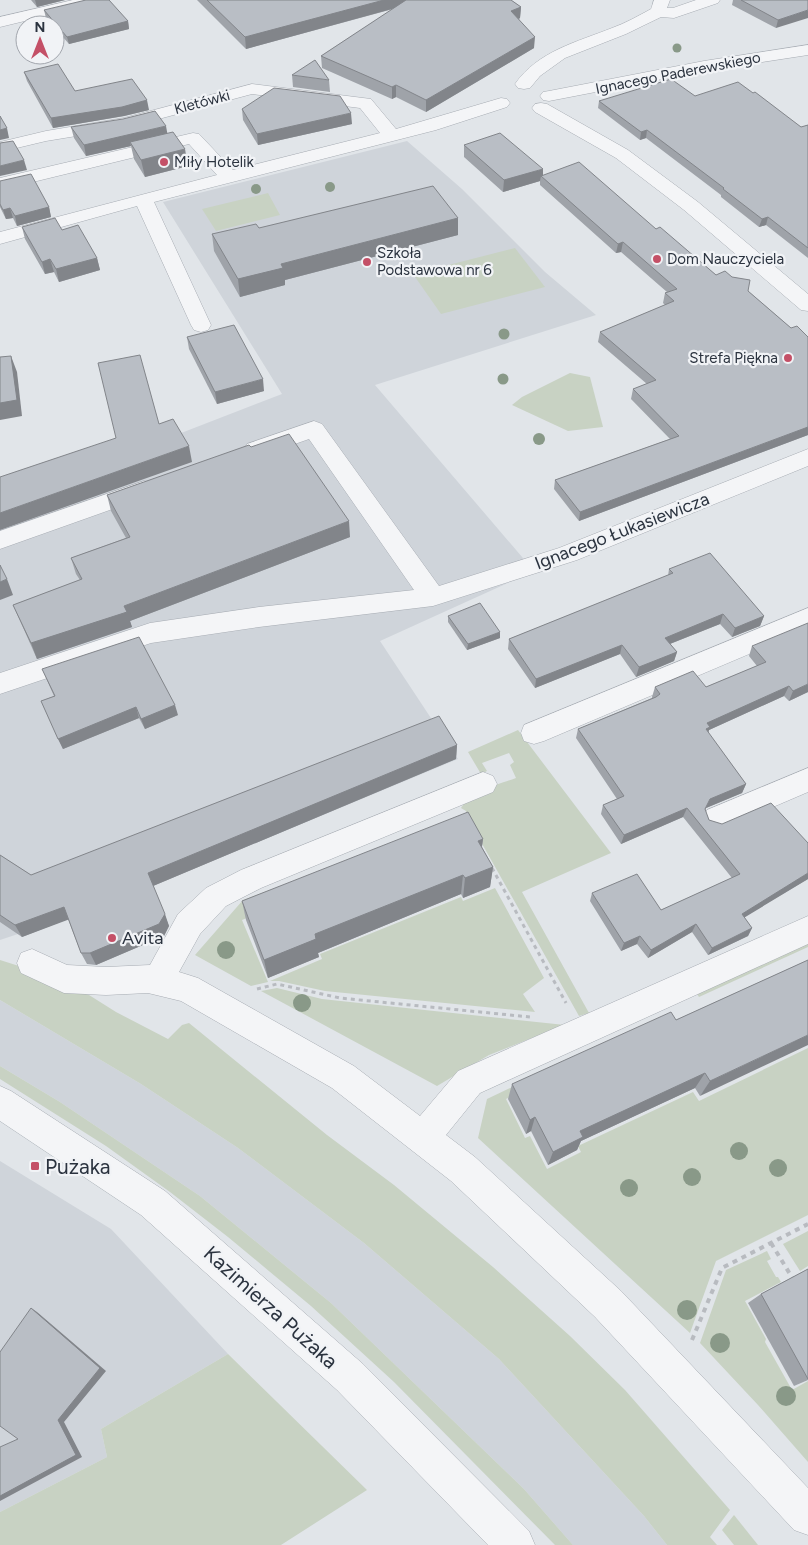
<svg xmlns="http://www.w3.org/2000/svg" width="808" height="1545" font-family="Figtree,sans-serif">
	<rect width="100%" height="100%" fill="#e1e5e9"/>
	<!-- built -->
	<g fill="#cfd4da">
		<polygon points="407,141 462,189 545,272 596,315 375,385 534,571 380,641 458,759 111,903 0,940 0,494 176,435 282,394 163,202"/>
		<polygon points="0,1000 141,1084 238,1148 364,1243 499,1359 644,1516 667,1545 573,1545 524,1489 331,1303 200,1196 60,1102 0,1066"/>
		<polygon points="0,1161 111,1229 228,1354 101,1429 107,1457 0,1512"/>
	</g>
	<!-- green -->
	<g fill="#c8d2c3">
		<polygon points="268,193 280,215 216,231 202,209"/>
		<polygon points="515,248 545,287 441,314 413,274"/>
		<polygon points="570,373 590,377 603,427 568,431 512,405 522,397"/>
		<path d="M518,730L611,853L522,892L589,1013L579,1016L467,817L466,811L461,808C473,790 497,785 516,778L510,765L514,762L509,753L482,763L487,771L481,774L468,752Z"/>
		<polygon points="495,888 544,978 523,994 535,1012 325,991 279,981 270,981 322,959 320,954 461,897 463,901"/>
		<polygon points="270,890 276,906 242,920 268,982 251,986 195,955 243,900"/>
		<polygon points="808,934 808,947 699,997 693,988"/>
		<polygon points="0,960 22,967 45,979 89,995 116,1012 168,1039 182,1025 189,1023 327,1135 394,1185 493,1267 570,1336 625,1390 730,1510 710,1537 717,1545 667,1545 644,1516 499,1359 364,1243 238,1148 141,1084 0,1000"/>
		<polygon points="277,988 322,999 565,1025 489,1055 437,1086 261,991"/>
		<polygon points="808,1048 808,1215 716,1261 690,1333 478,1138 487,1099 537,1075 540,1083 506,1099 525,1138 530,1136 547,1169 581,1152 578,1146 693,1092 699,1101"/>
		<polygon points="0,1066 60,1102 200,1196 331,1303 524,1489 573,1545 555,1545 394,1382 311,1306 228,1237 170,1192 106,1146 0,1079"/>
		<polygon points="808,1231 808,1266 800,1271 783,1244"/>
		<polygon points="767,1251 771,1259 767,1261 776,1277 778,1277 781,1282 745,1301 766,1339 765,1342 792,1390 808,1381 808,1462 758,1405 700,1343 726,1270"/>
		<polygon points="228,1354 367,1490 281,1545 0,1545 0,1512 107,1457 101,1429"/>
		<polygon points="734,1515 758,1545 734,1545 722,1530"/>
	</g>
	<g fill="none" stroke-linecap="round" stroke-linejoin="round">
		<!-- minor casing -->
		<g stroke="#a7acb3" stroke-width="1">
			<g id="minor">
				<polygon points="73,0 101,0 99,3 0,27 0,17"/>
				<path d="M654,0H670L667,8H673L696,0H720L718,3L674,18L661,17L626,34L565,58L540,76L530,88L524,89L518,88L515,84C538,51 577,42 612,28C626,23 638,16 651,9Z"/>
				<polygon points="808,45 808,55 704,71 549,101 543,100 540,96 543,92 549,91 704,61"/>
				<polygon points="252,84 371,99 396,129 501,98 507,99 510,103 507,107 436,130 154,202 211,325 208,330 201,332 194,330 191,325 137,206 0,244 0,232 217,175 189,144 0,190 0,178 193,133 199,134 233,170 380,133 360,108 252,94 125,128 46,141 0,152 0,142 46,131 124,118"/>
				<polygon points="541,103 547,104 628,150 698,202 808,294 808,311 801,310 684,210 616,158 535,112 532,108 535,104"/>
				<polygon points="314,421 322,424 439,586 559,548 808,449 808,466 577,560 433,606 259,627 151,643 0,694 0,673 150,623 259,607 414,590 309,439 255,458 247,456 244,450 247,444"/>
				<polygon points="144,481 152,483 156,489 152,495 0,549 0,531"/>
				<polygon points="808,608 808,629 544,741 534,744 524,741 521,733 524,725"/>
				<polygon points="808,768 808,792 717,831 707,828 703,819 707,810"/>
				<polygon points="483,772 493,776 497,784 493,792 261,888 226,906 200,934 179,972 198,978 354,1066 420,1116 458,1071 808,916 808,944 480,1093 446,1135 475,1157 621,1291 808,1488 808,1535 794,1530 595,1317 451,1181 332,1088 181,1001 148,993 106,995 64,993 21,973 17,963 21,953 32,949 67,965 106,967 150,965 178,914 206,888 241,870"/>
				<polygon points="0,1086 11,1091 165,1191 363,1364 529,1531 535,1545 488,1545 337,1390 141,1215 0,1121"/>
			</g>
		</g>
		<!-- path-far1 -->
		<g stroke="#b8bbc0" stroke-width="3" stroke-dasharray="4 4" stroke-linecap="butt">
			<polyline points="492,868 566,1003"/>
			<polyline points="257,989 277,984 340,998 530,1017"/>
		</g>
		<!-- path -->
		<g stroke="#b8bbc0" stroke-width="4" stroke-dasharray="5 5" stroke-linecap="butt">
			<polyline points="771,1243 793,1279"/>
			<polyline points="692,1340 722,1268 808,1224"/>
		</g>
		<!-- minor -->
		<use href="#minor" fill="#f4f5f7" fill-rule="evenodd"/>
	</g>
	<!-- trees -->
	<g fill="#899988">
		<circle cx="677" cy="48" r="4.5"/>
		<circle cx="330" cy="187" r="5"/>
		<circle cx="256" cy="189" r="5"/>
		<circle cx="504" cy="334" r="5.5"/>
		<circle cx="503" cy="379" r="5.5"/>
		<circle cx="539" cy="439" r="6"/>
		<circle cx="226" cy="950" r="9"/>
		<circle cx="302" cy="1003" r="9"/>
		<circle cx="739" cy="1151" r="9"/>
		<circle cx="778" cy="1168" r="9"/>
		<circle cx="692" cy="1177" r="9"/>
		<circle cx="629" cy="1188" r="9"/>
		<circle cx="687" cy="1310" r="10"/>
		<circle cx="720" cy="1343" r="10"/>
		<circle cx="786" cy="1396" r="10"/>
	</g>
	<!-- wall -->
	<g fill="#9fa3a9">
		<polygon points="31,0 65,0 37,7"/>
		<polygon points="197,0 511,0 521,7 520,18 519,19 534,48 426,112 396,97 392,99 322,68 321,56 393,9 246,49"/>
		<polygon points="733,0 808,0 776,28 732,5"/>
		<polygon points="44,10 128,21 129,29 69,44 55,28 55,25 52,25 46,18"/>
		<polygon points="24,72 75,91 149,110 124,116 53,128 27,81"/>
		<polygon points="292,75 329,80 330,92 293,87"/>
		<polygon points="753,93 801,127 808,125 808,258 766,225 759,227 721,197 721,195 646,138 640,140 598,108 599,101"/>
		<polygon points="242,109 352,124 258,145 243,120"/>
		<polygon points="71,127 167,134 188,166 145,177 134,159 131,146 86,156 74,138"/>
		<polygon points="464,145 543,175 656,229 716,275 748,291 791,328 808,337 808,435 579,521 554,489 555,480 670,439 631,399 633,389 647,384 598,342 600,332 665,305 663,303 665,293 667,292 621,252 616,253 540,185 540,181 503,192 464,157"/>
		<polygon points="0,181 49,207 51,217 17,226 13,218 6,219 0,207"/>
		<polygon points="458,218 458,235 285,280 285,285 240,297 214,251 212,234 259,228"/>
		<polygon points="22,227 62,230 97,258 100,270 59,282 54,272 45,274 25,239"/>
		<polygon points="187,337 264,391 217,404 189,349"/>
		<polygon points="251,447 350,537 130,621 132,627 37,659 13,605 80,580 76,574 71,558 126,538 111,511 107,495"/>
		<polygon points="669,569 764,616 760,626 732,637 720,624 670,644 677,652 674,661 636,677 620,654 535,688 508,649 509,639 668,576"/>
		<polygon points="448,616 500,638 467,650 448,622"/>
		<polygon points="752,646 808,692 789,701 784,696 709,730 708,733 746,784 742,793 706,808 705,810 709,820 808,879 744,917 752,928 748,936 708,955 692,932 648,958 637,944 621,951 590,901 592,893 661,910 732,878 683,817 621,844 601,814 603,805 617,799 576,738 578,729 652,698 652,697 655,687 706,687 757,666 749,656"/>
		<polygon points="42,669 178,715 145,729 139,718 63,749 41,701 54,696"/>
		<polygon points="457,745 456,759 153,886 169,926 164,936 96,965 87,964 81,953 68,919 22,937 0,922 0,855 31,875"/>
		<polygon points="483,839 482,847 493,867 490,887 463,898 461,894 318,953 319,957 268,978 246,920 242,901"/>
		<polygon points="808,960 700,1096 695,1088 581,1141 577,1150 548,1165 531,1131 526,1134 508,1099 512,1084 676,1020"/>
		<polygon points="808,1269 808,1380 794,1386 748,1303 761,1294"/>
	</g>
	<!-- shaded-wall -->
	<g fill="#82858a">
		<polygon points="35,0 65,0 37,7"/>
		<polygon points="384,0 421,0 421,1 246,49 245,37"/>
		<polygon points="521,7 520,18 511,22 511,11"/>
		<polygon points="808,10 808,18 776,28 778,20"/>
		<polygon points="128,21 129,29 69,44 67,37"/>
		<polygon points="535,37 534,48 426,112 426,100"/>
		<polygon points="396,85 396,97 392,99 392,87"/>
		<polygon points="147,100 149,110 124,116 53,128 51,118"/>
		<polygon points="351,113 352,124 258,145 257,134"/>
		<polygon points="166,126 168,137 130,142 131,146 86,156 84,145"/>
		<polygon points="7,128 9,138 0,140 0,130"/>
		<polygon points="647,130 646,138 640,140 641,132"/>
		<polygon points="185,149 188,166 145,177 141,160"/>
		<polygon points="24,160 27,170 0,176 0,166"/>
		<polygon points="543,169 543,177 541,176 540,181 503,192 504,180"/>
		<polygon points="49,207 51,217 17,226 15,216"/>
		<polygon points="10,208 13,218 6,219 3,210"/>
		<polygon points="768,217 766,225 759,227 762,219"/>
		<polygon points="458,218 458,235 285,280 285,285 240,297 238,279 281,264"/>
		<polygon points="623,242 621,252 616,253 618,244"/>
		<polygon points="97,258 100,270 59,282 56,269"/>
		<polygon points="50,259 54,272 45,274 42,262"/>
		<polygon points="11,356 17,372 22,416 0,420 0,403"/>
		<polygon points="263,379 264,391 217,404 215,392"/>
		<polygon points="808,427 808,435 579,521 580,512"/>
		<polygon points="189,446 192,462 0,530 0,513"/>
		<polygon points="349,521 350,537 130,621 132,627 37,659 31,643 124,606"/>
		<polygon points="7,579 13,595 0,600 0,582"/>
		<polygon points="723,614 720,624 662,647 665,638"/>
		<polygon points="764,616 760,626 732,637 735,628"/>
		<polygon points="500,632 500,638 467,650 468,644"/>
		<polygon points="622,645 620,654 535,688 536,679"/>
		<polygon points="677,652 674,661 636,677 639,667"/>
		<polygon points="808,684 808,692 789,701 793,691"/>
		<polygon points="789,686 784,696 709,730 707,737 702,739 707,723"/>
		<polygon points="175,705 178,715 145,729 141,719"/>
		<polygon points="136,707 139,718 63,749 58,739"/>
		<polygon points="457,745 456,759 153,886 148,873"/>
		<polygon points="746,784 742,793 706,808 701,818 710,799"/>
		<polygon points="687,808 683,817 621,844 624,835"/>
		<polygon points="483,839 480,859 478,841"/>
		<polygon points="493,867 490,887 463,898 465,878"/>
		<polygon points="808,873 808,879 737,922 742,914"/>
		<polygon points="463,875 461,894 318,953 319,957 268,978 264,960 315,934"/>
		<polygon points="64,907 70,919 22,937 15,925"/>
		<polygon points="165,914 169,926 164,936 96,965 90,953"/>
		<polygon points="696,924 692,932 648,958 651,950"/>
		<polygon points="752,928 748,936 708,955 712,948"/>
		<polygon points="640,936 637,944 621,951 624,943"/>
		<polygon points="808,1035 808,1045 700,1096 710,1081"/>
		<polygon points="705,1073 695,1088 581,1141 577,1150 548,1165 553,1152 580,1131"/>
		<polygon points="535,1117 531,1131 526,1134 530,1120"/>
		<polygon points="31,1308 37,1312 106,1371 64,1422 82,1457 0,1501 0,1496 58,1420"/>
	</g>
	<!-- building -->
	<g fill="#b9bec5" stroke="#82858a">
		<polygon points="86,0 109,0 128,21 67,37 44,10"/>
		<polygon points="207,0 384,0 245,37"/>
		<polygon points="406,0 511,0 521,7 511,11 535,37 426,100 396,85 392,87 321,56"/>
		<polygon points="741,0 808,0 808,10 778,20"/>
		<polygon points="315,60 329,80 292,75"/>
		<polygon points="58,64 75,91 132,79 147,100 122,107 51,118 24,72"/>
		<polygon points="671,79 695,96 738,82 753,93 755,92 801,127 808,125 808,248 768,217 762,219 723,189 724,188 647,130 641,132 599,101"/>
		<polygon points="274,88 340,96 351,113 257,134 242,109"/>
		<polygon points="155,111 166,126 84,145 71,127 123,119"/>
		<polygon points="0,116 7,128 0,130"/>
		<polygon points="173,132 185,149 141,160 130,142"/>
		<polygon points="500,133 543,169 504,180 464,145"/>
		<polygon points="13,141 24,160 0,166 0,143"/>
		<polygon points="579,162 656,229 660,227 716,275 725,271 732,277 750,280 748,291 791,328 797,326 808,337 808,427 580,512 555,480 679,436 633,389 656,380 600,332 674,301 665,293 677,289 623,242 618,244 541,176"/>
		<polygon points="31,174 49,207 15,216 10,208 3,210 0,204 0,181"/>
		<polygon points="433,186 458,218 281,264 283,268 238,279 212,234 256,224 259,228"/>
		<polygon points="55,218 62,230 78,225 97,258 56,269 50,259 42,262 22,227"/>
		<polygon points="234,325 263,379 215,392 187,337"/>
		<polygon points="140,355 159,424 173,419 189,446 0,513 0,477 116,438 98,363"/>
		<polygon points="11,356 17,400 0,403 0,357"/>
		<polygon points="289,434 349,521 124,606 127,612 31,643 13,605 82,579 71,558 130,537 107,495 249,445 251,447"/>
		<polygon points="710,553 764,616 735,628 723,614 665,638 677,652 639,667 622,645 536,679 509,639 673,573 669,569"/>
		<polygon points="0,565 7,579 0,582"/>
		<polygon points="480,603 500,632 468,644 448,616"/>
		<polygon points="808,623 808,684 793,691 789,686 707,723 710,727 706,729 746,784 710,799 705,809 709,820 722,824 771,803 808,843 808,873 742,914 752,928 712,948 696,924 651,950 640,936 624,943 592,893 637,874 661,910 740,874 687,808 624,835 603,805 624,796 578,729 656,697 660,694 655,687 693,671 706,687 766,662 752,646"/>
		<polygon points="139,637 175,705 141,719 136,707 58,739 41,701 55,696 42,669"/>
		<polygon points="439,716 457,745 148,873 165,914 159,924 90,953 81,953 64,907 15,925 0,915 0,855 31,875"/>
		<polygon points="468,812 483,839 478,841 493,867 465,878 463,875 315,934 316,939 264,960 242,901"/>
		<polygon points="808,960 808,1035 710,1081 705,1073 580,1131 583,1137 553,1152 535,1117 530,1120 512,1084 671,1012 676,1020"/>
		<polygon points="808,1269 808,1379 761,1294"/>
		<polygon points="31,1308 100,1368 58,1420 76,1455 0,1496 0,1447 18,1439 0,1426 0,1352"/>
	</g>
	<!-- markers -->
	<g fill="#c45067" stroke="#f1f3f6" stroke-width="2">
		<circle cx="164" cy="162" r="5"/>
		<circle cx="657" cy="259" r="5"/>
		<circle cx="367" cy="262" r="5"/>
		<circle cx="788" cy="358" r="5"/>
		<circle cx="112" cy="938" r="5"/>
		<rect x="30" y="1161" width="10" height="10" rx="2.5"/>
	</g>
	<g text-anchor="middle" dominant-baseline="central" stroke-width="4.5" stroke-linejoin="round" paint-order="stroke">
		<!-- far-street labels -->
		<g font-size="15" fill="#2b333f" stroke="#f1f3f6">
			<text transform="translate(678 73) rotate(-11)">Ignacego Paderewskiego</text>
			<text transform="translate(202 102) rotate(-15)">Kletówki</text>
		</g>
		<!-- far-poi labels -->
		<g font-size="15" fill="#2b333f" stroke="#f1f3f6" text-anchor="start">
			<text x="174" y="162">Miły Hotelik</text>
			<text x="377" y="253">Szkoła<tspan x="377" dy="17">Podstawowa nr 6</tspan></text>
			<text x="667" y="259">Dom Nauczyciela</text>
			<text x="778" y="358" text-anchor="end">Strefa Piękna</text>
		</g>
		<!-- street labels -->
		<g font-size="18" fill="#2b333f" stroke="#f1f3f6">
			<text transform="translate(622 531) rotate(-21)">Ignacego Łukasiewicza</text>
		</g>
		<!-- poi labels -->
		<g font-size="18" fill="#2b333f" stroke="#f1f3f6" text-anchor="start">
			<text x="122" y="938">Avita</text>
		</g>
		<!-- near-poi labels -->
		<g font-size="21" fill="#2b333f" stroke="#f1f3f6" text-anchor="start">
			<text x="45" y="1166">Pużaka</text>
		</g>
		<!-- near-street labels -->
		<g font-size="21" fill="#2b333f" stroke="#f1f3f6">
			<text transform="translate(271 1307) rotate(42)">Kazimierza Pużaka</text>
		</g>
	</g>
	<!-- north arrow -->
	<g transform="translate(40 40)"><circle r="24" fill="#f1f3f6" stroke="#a2a6ad"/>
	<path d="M0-4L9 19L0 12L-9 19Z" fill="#c45067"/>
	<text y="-8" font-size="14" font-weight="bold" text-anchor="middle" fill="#2b333f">N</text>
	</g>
</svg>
